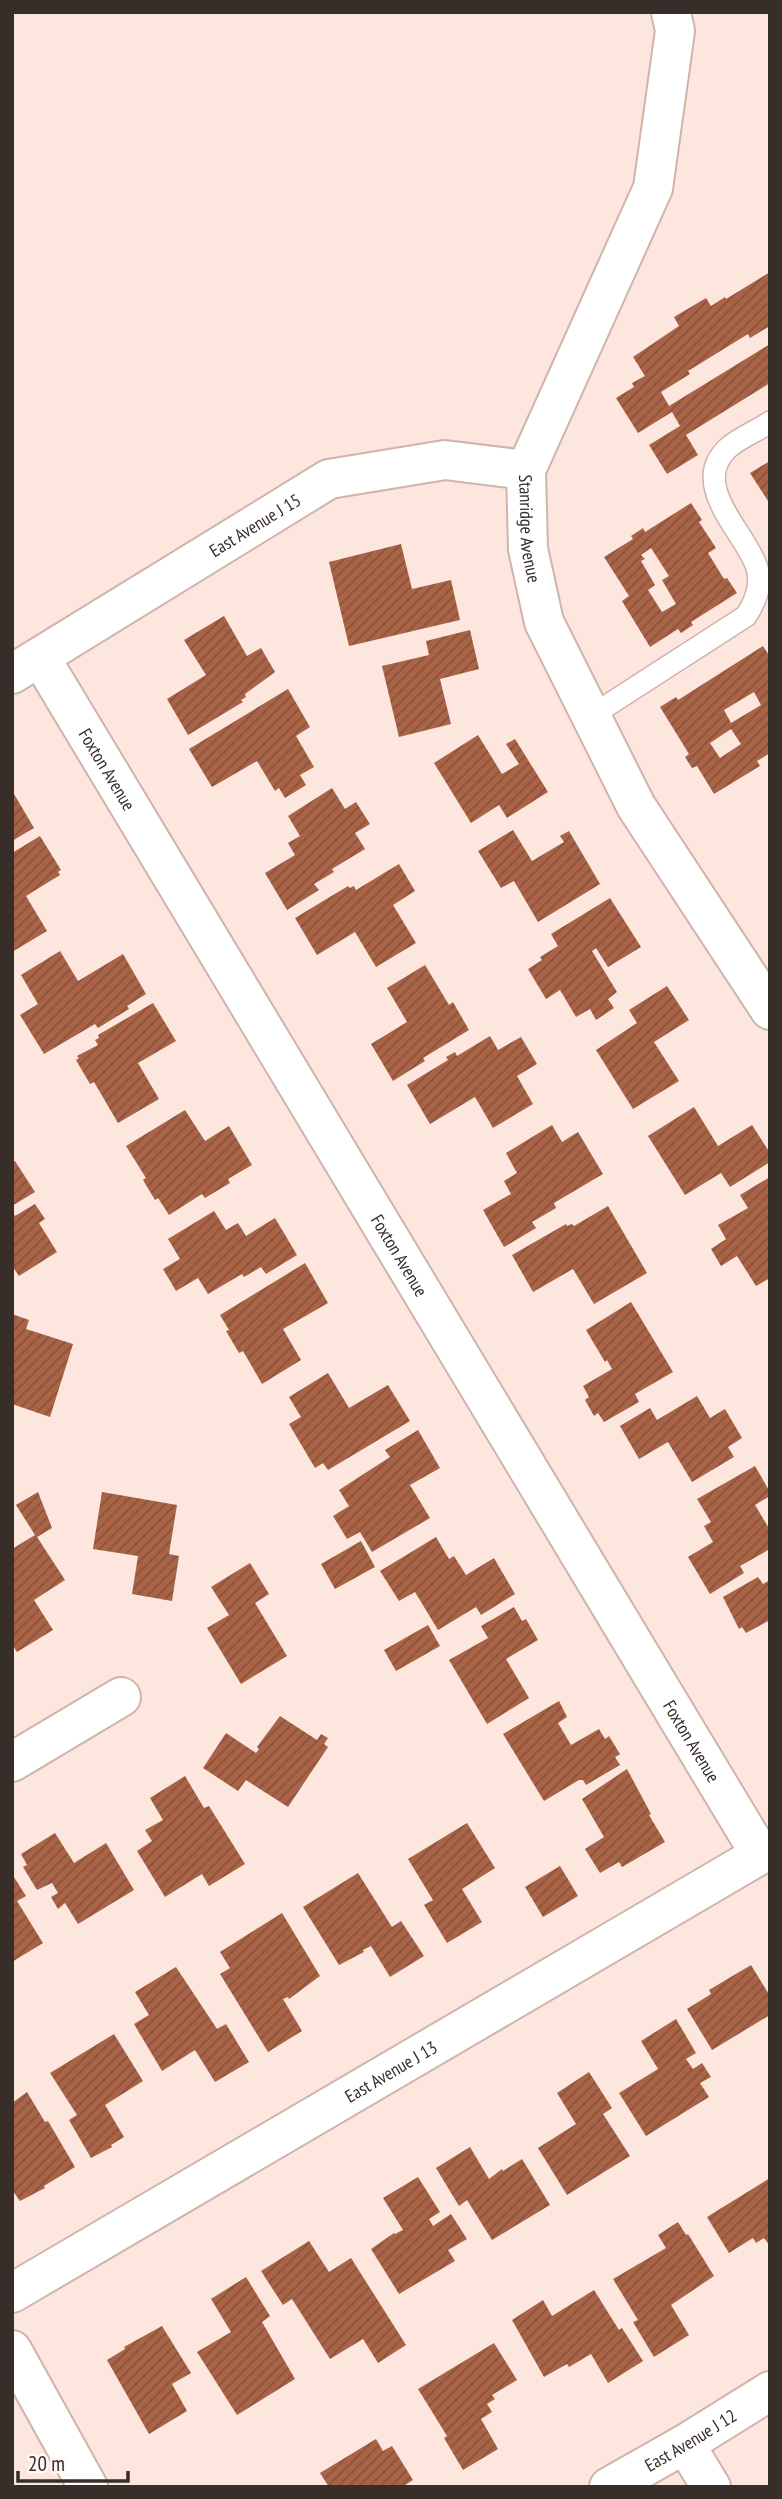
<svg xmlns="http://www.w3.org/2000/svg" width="782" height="2499" font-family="'PT Sans Narrow',sans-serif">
	<defs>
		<pattern id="building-hatch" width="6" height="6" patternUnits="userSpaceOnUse" patternTransform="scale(1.75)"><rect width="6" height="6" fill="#a96347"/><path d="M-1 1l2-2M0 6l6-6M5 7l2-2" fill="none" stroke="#8a523b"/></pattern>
	</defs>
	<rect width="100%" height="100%" fill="#fde6de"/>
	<!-- building -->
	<g fill="url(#building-hatch)" fill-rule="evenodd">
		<polygon points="770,272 770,326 750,338 748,334 688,371 690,374 661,392 669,406 770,344 770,383 686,435 698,455 667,474 649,445 680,426 672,412 638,433 616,398 634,387 632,383 645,376 633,357 679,326 674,317 706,298 711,306 725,297 726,299"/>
		<polygon points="770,461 770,500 768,501 750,473"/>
		<path d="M691,503L702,520L699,522L716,548L708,553L724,579L727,578L737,593L691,622L693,625L681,633L678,629L650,647L622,601L629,596L604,557L633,539L631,536L643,528L645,532ZM651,548L669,576L662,580L676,604L662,612L648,590L655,585L641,561L645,559L641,555Z"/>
		<polygon points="401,544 412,589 451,580 460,620 349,646 329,562"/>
		<polygon points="224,616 247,656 261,648 275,672 245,694 246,697 241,700 243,702 188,735 167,699 206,675 184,640"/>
		<polygon points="470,630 479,669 440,679 451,724 399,737 382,666 429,655 426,641"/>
		<path d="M763,646L770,657V753L757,761L760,766L714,794L697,766L692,768L685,757L689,754L660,707L676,697L678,700ZM754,692L761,705L731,723L724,710ZM731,729L741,744L720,758L710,743Z"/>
		<polygon points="288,689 310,727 296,736 314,767 300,775 306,785 285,798 279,788 275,791 257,761 212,787 189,749"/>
		<polygon points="478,735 502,774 519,764 506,744 515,739 548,792 507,818 499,805 471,823 434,763"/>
		<polygon points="332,788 345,809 356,802 370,824 355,833 365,849 332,869 334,872 314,884 319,890 287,910 265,873 295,855 288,843 300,836 288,816"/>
		<polygon points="14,794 34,828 12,841 12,795"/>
		<polygon points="513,830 532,861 564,842 560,836 569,831 600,884 538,922 514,881 501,888 478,851"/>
		<polygon points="40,836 61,870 58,872 60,875 26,896 47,931 12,952 12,853"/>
		<polygon points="399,864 415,891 393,905 416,943 376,967 355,932 317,955 295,918 348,886 350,888 354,886 356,890"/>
		<polygon points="610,898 641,947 608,967 596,948 592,951 617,992 608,999 614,1008 596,1020 590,1009 576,1017 560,990 546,999 528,969 542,960 540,957 558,946 551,934"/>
		<polygon points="60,951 78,981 123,954 146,994 127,1006 129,1009 98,1028 95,1024 44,1054 20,1015 38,1004 21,975"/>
		<polygon points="425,965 449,1005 453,1002 469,1030 423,1058 425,1061 393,1081 371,1044 407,1022 387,988"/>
		<polygon points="667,986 689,1020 654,1042 679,1081 633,1109 596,1050 637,1023 629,1010"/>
		<polygon points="153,1003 176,1041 138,1063 159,1099 118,1123 94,1082 90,1084 76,1060 79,1058 77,1056 98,1045 95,1040 99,1038 98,1035"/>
		<polygon points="490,1036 498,1050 521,1037 537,1064 517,1076 533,1104 493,1128 475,1097 430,1124 407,1085 448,1060 446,1057 455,1052 457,1056"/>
		<polygon points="694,1107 718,1146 752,1125 770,1153 770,1162 730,1187 721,1173 685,1195 648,1136"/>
		<polygon points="185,1110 205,1141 229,1126 252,1165 228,1179 230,1183 205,1198 202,1194 169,1215 158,1198 155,1200 143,1180 146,1178 126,1146"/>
		<polygon points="552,1125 562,1142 578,1132 603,1174 554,1203 556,1208 532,1222 536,1228 504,1247 483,1210 511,1194 504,1181 517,1173 506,1153"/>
		<polygon points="15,1161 35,1192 12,1206 12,1163"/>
		<polygon points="770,1177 770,1278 756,1286 737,1256 721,1266 711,1249 726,1239 718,1225 748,1208 740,1195"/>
		<polygon points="35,1204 45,1219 39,1223 57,1252 19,1276 12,1266 12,1211 15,1216"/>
		<polygon points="608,1206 647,1273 594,1304 573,1269 533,1292 512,1255 566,1224 567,1226 572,1224 574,1226"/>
		<polygon points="214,1211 226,1230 238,1223 246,1236 275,1218 297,1255 266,1274 261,1267 244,1277 242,1274 208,1294 198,1278 176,1291 163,1269 180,1259 168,1239"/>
		<polygon points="305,1263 328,1303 283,1329 301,1360 262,1384 243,1351 239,1353 226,1331 229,1330 220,1315"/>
		<polygon points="631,1302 673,1372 635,1394 639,1402 604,1422 598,1413 594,1416 585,1400 589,1397 583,1386 612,1369 607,1360 605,1362 586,1330"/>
		<polygon points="12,1314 29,1320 26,1329 73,1344 50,1417 12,1404"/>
		<polygon points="328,1373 349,1408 388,1385 410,1421 328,1470 323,1463 315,1468 289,1424 301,1417 289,1397"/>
		<polygon points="697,1396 710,1418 725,1409 742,1438 728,1447 734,1457 692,1482 668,1442 639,1459 620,1426 650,1408 657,1420"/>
		<polygon points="418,1430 440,1468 410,1485 430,1518 372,1552 360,1532 347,1539 333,1516 349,1506 339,1490 390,1457 385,1450"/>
		<polygon points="755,1466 770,1492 770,1496 755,1505 770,1530 770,1549 740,1566 744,1573 710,1594 688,1557 713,1542 704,1526 711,1522 697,1499"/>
		<polygon points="38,1492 52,1528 37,1537 65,1580 34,1600 53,1630 17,1652 12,1644 12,1549 35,1535 16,1505"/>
		<polygon points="102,1492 177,1505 169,1554 179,1556 172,1601 132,1594 138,1556 93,1549"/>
		<polygon points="436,1537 449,1559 454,1556 466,1575 494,1558 515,1594 481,1615 476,1607 438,1630 415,1592 399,1601 380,1571"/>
		<polygon points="361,1541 375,1567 335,1589 321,1564"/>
		<polygon points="250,1563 269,1594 255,1603 287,1656 241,1684 207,1628 229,1615 211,1587"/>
		<polygon points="758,1577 763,1584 770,1580 770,1620 746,1633 742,1627 739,1629 723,1597"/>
		<polygon points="514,1607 522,1621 526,1619 538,1640 506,1659 529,1698 487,1724 449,1660 488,1638 481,1626"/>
		<polygon points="428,1625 440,1646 396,1671 384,1650"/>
		<polygon points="559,1701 567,1717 558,1723 571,1745 599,1729 605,1739 609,1736 620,1754 615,1757 620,1765 586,1785 583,1780 579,1780 544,1801 503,1734"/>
		<polygon points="280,1716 317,1740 321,1734 328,1738 324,1744 328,1747 288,1807 246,1780 238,1791 203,1768 226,1733 256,1753 259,1749 257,1747"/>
		<polygon points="627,1769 651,1814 649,1815 665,1842 622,1867 619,1862 600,1873 585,1849 604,1837 582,1799"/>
		<polygon points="185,1776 204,1808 209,1806 245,1864 209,1886 202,1874 165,1897 137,1851 152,1841 145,1830 163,1820 150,1798"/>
		<polygon points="467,1823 495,1868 462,1889 482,1922 447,1943 424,1905 433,1900 408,1859"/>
		<polygon points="55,1833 74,1863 106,1843 134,1890 78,1924 65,1903 58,1909 51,1897 58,1893 52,1883 37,1890 23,1867 27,1865 21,1854"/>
		<polygon points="560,1866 578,1896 543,1917 525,1887"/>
		<polygon points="358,1873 392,1927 401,1921 424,1956 390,1977 371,1946 363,1950 364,1952 339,1965 303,1907"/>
		<polygon points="12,1874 26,1896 17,1901 43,1943 12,1962"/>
		<polygon points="282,1913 320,1976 289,1999 288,1997 283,1999 302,2031 268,2052 220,1974 230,1968 220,1952"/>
		<polygon points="751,1965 770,1996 770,2015 712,2050 687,2009 711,1994 709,1990"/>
		<polygon points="176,1967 217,2029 226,2024 249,2062 215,2082 195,2050 162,2071 134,2024 149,2015 135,1992"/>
		<polygon points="676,2019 696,2053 686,2059 693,2069 702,2063 711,2077 700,2083 709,2097 646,2136 619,2093 658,2069 641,2041"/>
		<polygon points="114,2034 143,2081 105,2105 124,2137 111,2145 112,2147 91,2158 69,2120 77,2115 50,2073"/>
		<polygon points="589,2072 612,2108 603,2114 630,2156 567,2195 538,2148 576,2124 557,2093"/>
		<polygon points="27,2092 45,2122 48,2121 75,2167 44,2186 45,2188 20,2201 12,2190 12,2103"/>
		<polygon points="470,2147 489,2179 502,2169 503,2171 522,2159 550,2205 492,2240 467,2200 459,2206 436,2168"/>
		<polygon points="418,2177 440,2212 429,2219 433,2226 451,2214 467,2239 448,2250 455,2261 399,2294 371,2249 394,2233 395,2234 403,2230 383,2198"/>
		<polygon points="770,2178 770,2246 764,2238 756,2243 753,2238 729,2253 707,2217"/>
		<polygon points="678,2222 686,2235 688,2234 714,2276 671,2305 689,2335 654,2357 633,2322 638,2320 613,2279 666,2248 658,2235"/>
		<polygon points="309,2241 329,2272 351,2258 406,2345 378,2363 363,2339 330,2359 292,2299 283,2305 261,2271"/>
		<polygon points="246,2277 270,2316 262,2322 295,2379 237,2415 197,2352 231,2332 211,2299"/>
		<polygon points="594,2290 619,2330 622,2328 643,2361 608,2383 591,2354 569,2367 567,2364 544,2377 512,2320 543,2300 552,2316"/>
		<polygon points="162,2326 191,2373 172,2384 187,2411 149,2434 107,2360 125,2349 124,2347"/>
		<polygon points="494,2343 517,2380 492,2395 495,2399 487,2404 492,2412 481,2419 498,2449 463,2470 444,2438 447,2436 418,2389"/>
		<polygon points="376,2439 383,2451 392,2446 413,2480 402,2487 329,2487 320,2473"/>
	</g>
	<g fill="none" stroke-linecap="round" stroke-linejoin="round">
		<!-- service casing -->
		<g stroke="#cfb4aa" stroke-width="24">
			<path id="service" d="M591,716L746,616C756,601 763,583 756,565C743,530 689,484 728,448C739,438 757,431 770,422"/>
		</g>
		<!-- minor casing -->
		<g stroke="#cfb4aa" stroke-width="42">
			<g id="minor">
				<path id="s1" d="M671,12L675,31L653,188L526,470L528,549L544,622L636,806L770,1010"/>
				<path id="s2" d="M40,657L760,1854"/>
				<path id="s3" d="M12,674L329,479L445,460L526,470"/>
				<polyline points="12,1762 121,1697"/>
				<path id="s4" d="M12,2293L770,1849"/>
				<polyline points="12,2350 88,2487"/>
				<polyline points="685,2444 711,2487"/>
				<path id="s5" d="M609,2487L685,2444L770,2391"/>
			</g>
		</g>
		<!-- service -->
		<use href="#service" stroke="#fff" stroke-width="21"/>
		<!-- minor -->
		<use href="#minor" stroke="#fff" stroke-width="38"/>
	</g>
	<g text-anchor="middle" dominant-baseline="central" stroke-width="7" stroke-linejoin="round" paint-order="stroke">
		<!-- street labels -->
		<g font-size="18" fill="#372d29" stroke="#fef8f6">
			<text stroke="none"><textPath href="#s3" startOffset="285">East Avenue J 15</textPath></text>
			<text stroke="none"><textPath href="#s1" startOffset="546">Stanridge Avenue</textPath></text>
			<text stroke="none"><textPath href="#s2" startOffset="131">Foxton Avenue</textPath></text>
			<text stroke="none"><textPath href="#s2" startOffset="698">Foxton Avenue</textPath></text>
			<text stroke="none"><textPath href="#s2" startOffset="1265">Foxton Avenue</textPath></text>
			<text stroke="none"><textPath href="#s4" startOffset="439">East Avenue J 13</textPath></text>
			<text stroke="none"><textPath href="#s5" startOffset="94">East Avenue J 12</textPath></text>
		</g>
	</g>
	<!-- border -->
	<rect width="782" height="2499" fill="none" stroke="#372d29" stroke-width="28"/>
	<!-- scale -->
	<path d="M18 2471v10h110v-10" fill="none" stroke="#372d29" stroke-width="3.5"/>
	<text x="28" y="2471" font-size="21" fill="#372d29" stroke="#fef8f6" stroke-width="5" paint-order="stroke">20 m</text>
</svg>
